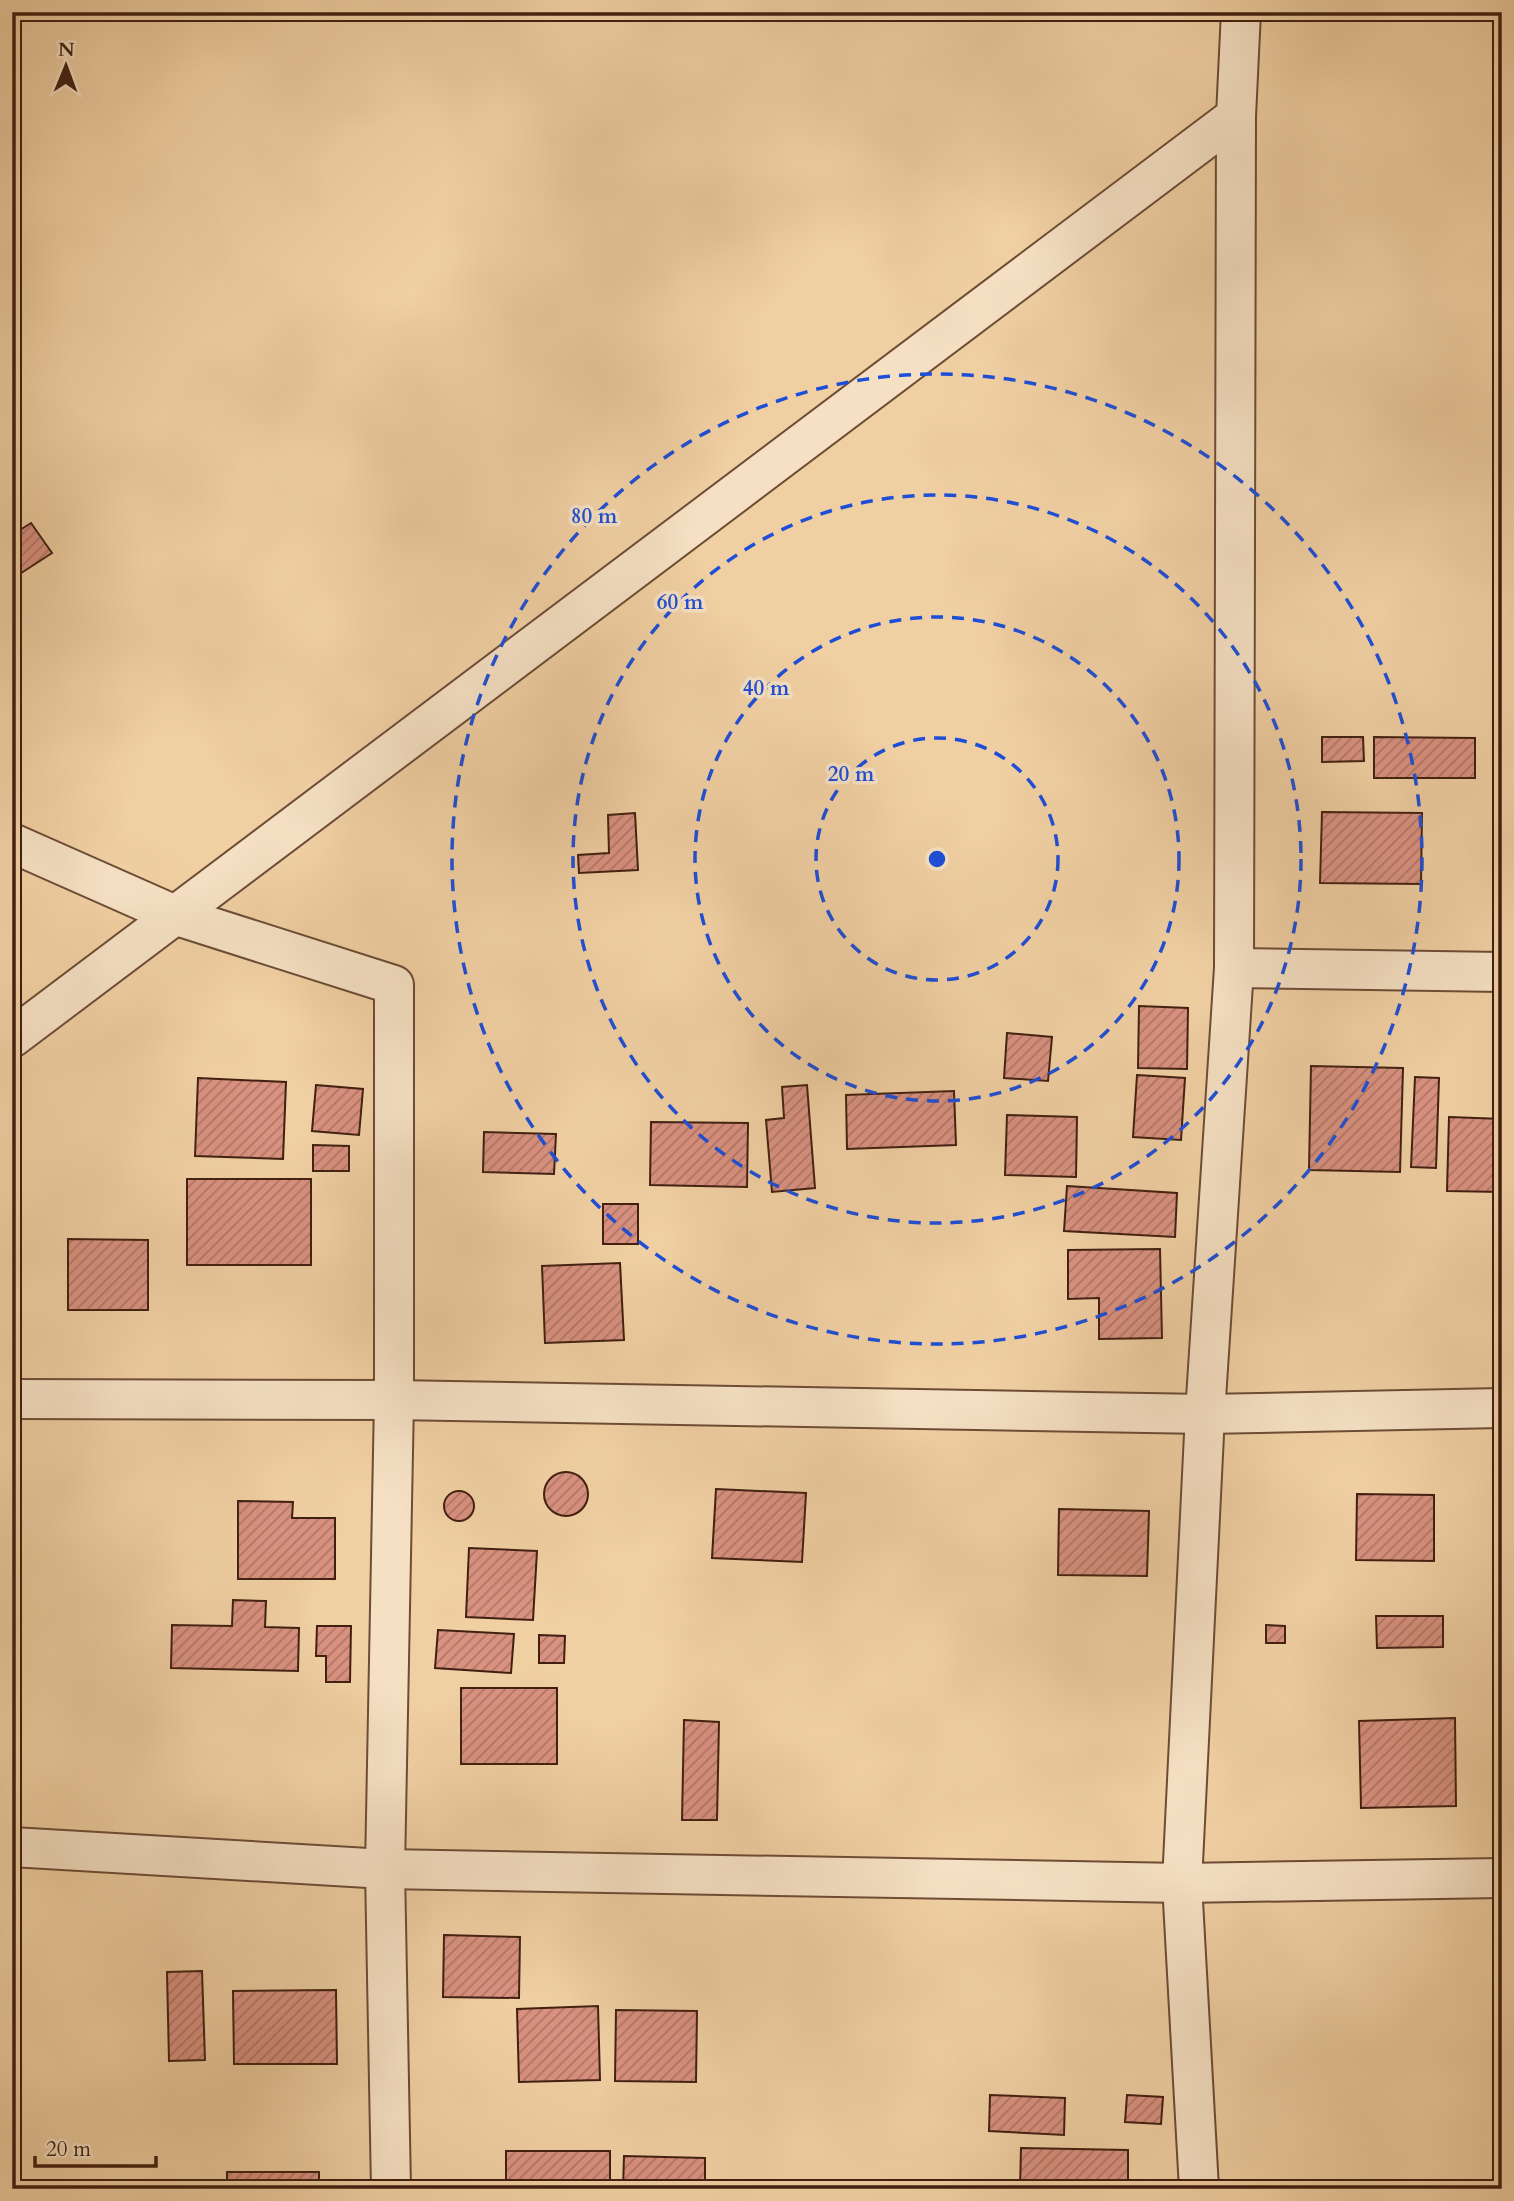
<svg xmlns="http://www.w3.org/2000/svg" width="1514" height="2201" font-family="Cardo,serif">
	<defs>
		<pattern id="building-hatch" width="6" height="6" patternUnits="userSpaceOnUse" patternTransform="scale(1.75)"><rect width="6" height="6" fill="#d99180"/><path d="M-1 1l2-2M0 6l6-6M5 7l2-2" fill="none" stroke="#b27667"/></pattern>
	</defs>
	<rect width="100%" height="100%" fill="#f0cfa3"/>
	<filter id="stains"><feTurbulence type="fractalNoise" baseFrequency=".00286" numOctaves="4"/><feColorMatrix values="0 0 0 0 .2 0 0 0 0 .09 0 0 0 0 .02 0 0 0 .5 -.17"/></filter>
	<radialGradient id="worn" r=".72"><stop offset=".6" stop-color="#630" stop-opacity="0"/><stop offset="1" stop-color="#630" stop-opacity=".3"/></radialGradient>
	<!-- building -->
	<g fill="url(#building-hatch)" stroke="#412011" stroke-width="2">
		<polygon points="31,523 52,553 12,579 12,535"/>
		<polygon points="1322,737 1363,737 1364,761 1322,762"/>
		<polygon points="1374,737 1475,738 1475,778 1374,778"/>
		<polygon points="1322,812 1422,813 1421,884 1320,883"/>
		<polygon points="635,813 638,870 579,873 578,855 609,853 608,815"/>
		<polygon points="1139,1006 1188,1008 1187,1069 1138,1068"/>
		<polygon points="1007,1033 1052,1037 1048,1081 1004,1078"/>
		<polygon points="1311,1066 1403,1068 1400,1172 1309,1170"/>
		<polygon points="1137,1075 1185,1078 1181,1140 1133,1137"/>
		<polygon points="1415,1077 1439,1078 1436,1168 1411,1167"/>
		<polygon points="198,1078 286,1082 283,1159 195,1156"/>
		<polygon points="316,1085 363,1089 359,1135 312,1131"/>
		<polygon points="807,1085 815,1188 772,1192 766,1120 784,1118 782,1087"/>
		<polygon points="954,1091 956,1145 847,1149 846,1095"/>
		<polygon points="1007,1115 1077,1117 1076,1177 1005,1175"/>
		<polygon points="1449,1117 1502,1119 1502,1192 1447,1191"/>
		<polygon points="651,1122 748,1123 747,1187 650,1185"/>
		<polygon points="484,1132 556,1134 554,1174 483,1172"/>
		<polygon points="313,1145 349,1146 349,1171 313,1171"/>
		<rect x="187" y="1179" width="124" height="86"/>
		<polygon points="1067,1186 1177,1193 1175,1237 1064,1231"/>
		<rect x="603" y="1204" width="35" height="40"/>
		<polygon points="68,1239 148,1240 148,1310 68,1310"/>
		<polygon points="1160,1249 1162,1338 1099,1339 1099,1298 1068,1299 1068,1250"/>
		<polygon points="620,1263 624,1340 545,1343 542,1266"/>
		<circle cx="566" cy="1494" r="22"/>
		<polygon points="716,1489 806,1493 802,1562 712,1558"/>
		<circle cx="459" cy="1506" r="15"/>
		<polygon points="1357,1494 1434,1495 1434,1561 1356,1560"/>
		<polygon points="238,1501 293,1502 292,1518 335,1518 335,1579 238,1579"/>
		<polygon points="1059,1509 1149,1511 1147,1576 1058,1575"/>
		<polygon points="469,1548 537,1551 533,1620 466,1617"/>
		<polygon points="233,1600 266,1601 265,1627 299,1628 298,1671 171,1668 172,1625 232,1626"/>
		<polygon points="1376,1616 1443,1616 1443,1647 1377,1648"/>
		<polygon points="1266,1625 1285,1626 1285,1643 1266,1643"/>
		<polygon points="317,1626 351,1626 350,1682 326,1682 326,1656 316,1656"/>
		<polygon points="438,1630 514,1634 511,1673 435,1668"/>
		<polygon points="539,1635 565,1636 564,1663 539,1663"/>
		<rect x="461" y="1688" width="96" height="76"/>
		<polygon points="1455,1718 1456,1806 1361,1808 1359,1721"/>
		<polygon points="684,1720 719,1722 717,1820 682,1820"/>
		<polygon points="444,1935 520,1937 519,1998 443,1997"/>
		<polygon points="202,1971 205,2060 169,2061 167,1972"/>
		<polygon points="336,1990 337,2064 234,2064 233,1991"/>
		<polygon points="598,2006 600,2080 519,2082 517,2009"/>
		<polygon points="616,2010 697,2011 696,2082 615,2081"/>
		<polygon points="990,2095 1065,2098 1064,2135 989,2131"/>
		<polygon points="1127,2095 1163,2097 1161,2124 1125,2122"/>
		<polygon points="1021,2148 1128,2150 1128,2189 1020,2189"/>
		<rect x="506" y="2151" width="104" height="38"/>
		<polygon points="624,2156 705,2158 705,2189 623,2189"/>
		<rect x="227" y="2172" width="92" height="17"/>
	</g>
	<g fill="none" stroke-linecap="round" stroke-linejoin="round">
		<!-- minor casing -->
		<g stroke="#6d4c36" stroke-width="42">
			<g id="minor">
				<polyline points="12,843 177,916 394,985 394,1400 385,1869 391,2189"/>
				<polyline points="1234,968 1502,972"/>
				<polyline points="12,1038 1236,116"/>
				<polyline points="12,1399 394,1400 1205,1414 1502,1408"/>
				<polyline points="12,1847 385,1869 1182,1883 1502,1878"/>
				<polyline points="1199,2189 1182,1883 1205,1414 1234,968 1236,116 1241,12"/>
			</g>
		</g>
		<!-- minor -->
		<use href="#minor" stroke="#f5e0c3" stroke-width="38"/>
	</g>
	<!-- distance rings -->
	<g fill="none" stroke="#1d4ed8" stroke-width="3.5" stroke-dasharray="12 9">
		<circle cx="937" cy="859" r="121"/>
		<circle cx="937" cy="859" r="242"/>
		<circle cx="937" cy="859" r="364"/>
		<circle cx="937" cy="859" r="485"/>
	</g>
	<circle cx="937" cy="859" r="10" fill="#1d4ed8" stroke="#f5e0c3" stroke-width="3.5"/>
	<g font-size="21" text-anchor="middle" font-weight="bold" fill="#1d4ed8" stroke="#f5e0c3" stroke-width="7" stroke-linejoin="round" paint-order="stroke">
		<text x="594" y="523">80 m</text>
		<text x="680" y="609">60 m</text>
		<text x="766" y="695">40 m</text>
		<text x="851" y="781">20 m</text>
	</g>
	<!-- margin -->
	<rect width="1514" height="2201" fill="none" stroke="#f0cfa3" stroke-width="42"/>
	<rect x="14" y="14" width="1486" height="2173" fill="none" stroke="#412011" stroke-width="3.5"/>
	<rect x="21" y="21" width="1472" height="2159" fill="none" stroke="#412011" stroke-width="2"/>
	<!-- north arrow -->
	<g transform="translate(66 66) rotate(1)" stroke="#f5e0c3" stroke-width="5" paint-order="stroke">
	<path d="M0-5L12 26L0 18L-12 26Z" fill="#412011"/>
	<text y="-10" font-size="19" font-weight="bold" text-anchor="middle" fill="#412011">N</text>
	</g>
	<!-- scale -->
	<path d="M35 2156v10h121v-10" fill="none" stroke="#412011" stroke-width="3.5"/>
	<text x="46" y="2156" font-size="21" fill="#412011" stroke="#f5e0c3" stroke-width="5" paint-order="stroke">20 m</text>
	<rect width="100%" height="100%" filter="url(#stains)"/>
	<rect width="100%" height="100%" fill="url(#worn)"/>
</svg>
